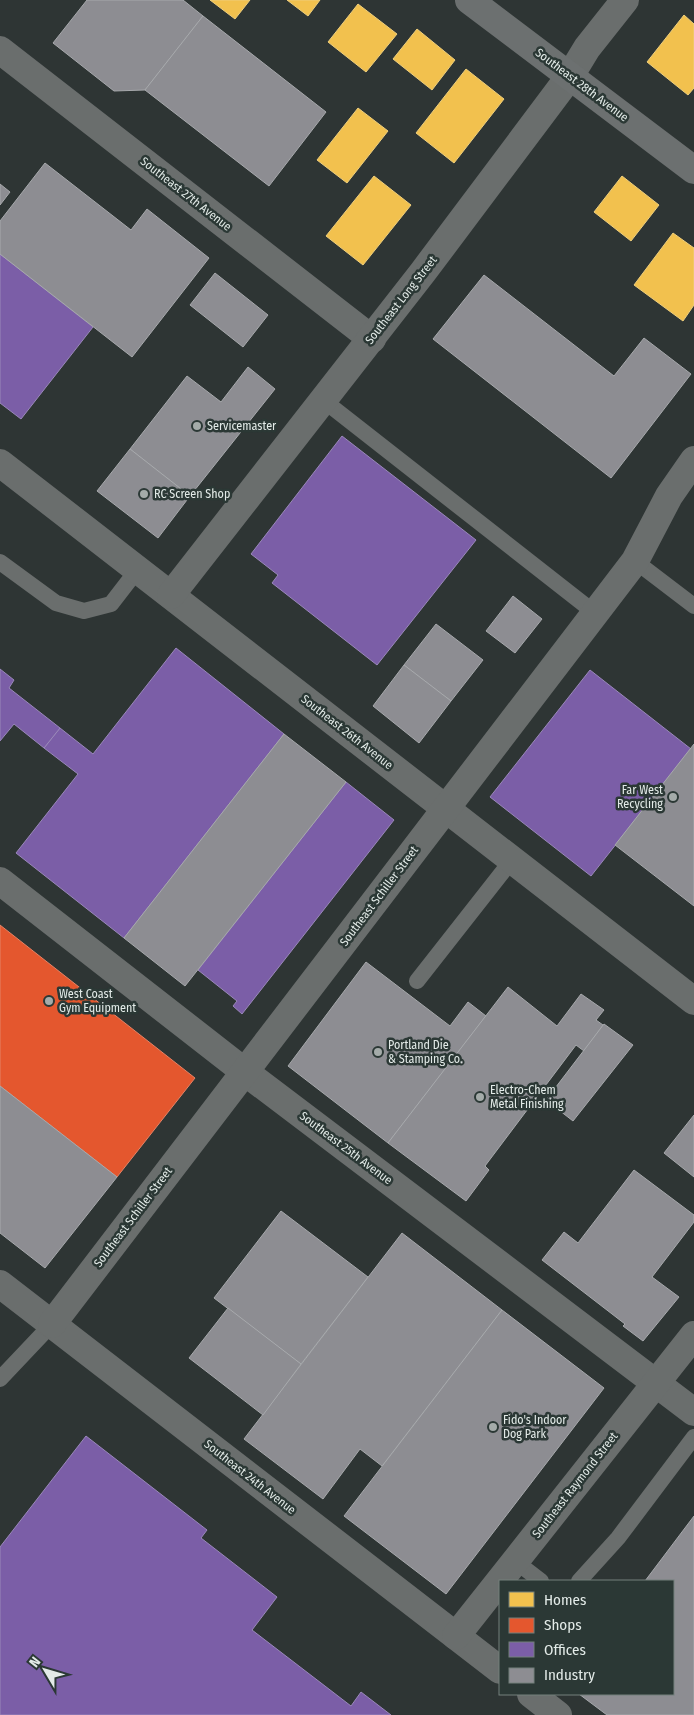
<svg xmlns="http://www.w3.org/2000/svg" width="694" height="1715" font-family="'Fira Sans Condensed',sans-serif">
	<rect width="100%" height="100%" fill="#2e3534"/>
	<!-- homes -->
	<g fill="#f2c14e" stroke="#eece7c">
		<polygon points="210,0 250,0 235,19"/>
		<polygon points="287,0 320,0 308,16"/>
		<polygon points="358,4 397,34 366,72 328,42"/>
		<polygon points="684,15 694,24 694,88 688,95 647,62"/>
		<polygon points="417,29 455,60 432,90 393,59"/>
		<polygon points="466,69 504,99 454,163 416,133"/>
		<polygon points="358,108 388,131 347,183 317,160"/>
		<polygon points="374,176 411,205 363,265 326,236"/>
		<polygon points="622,176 659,205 631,241 594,212"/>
		<polygon points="673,233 694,248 694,305 683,321 634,285"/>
	</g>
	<!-- shops -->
	<polygon fill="#e4572e" stroke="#e48366" points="0,925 195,1078 117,1177 0,1086"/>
	<!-- offices -->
	<g fill="#7b5ea7" stroke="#9a88ba">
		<polygon points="0,254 93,327 21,419 0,403"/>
		<polygon points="342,436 476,540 377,665 272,583 278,575 251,554"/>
		<polygon points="176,648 284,734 124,938 16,853 78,774 44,748 60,728 93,754"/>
		<polygon points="0,669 14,680 9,688 60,728 44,748 14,724 0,741"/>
		<polygon points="590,670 691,749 591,876 490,797"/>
		<polygon points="346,782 394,820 242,1014 233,1006 237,1001 198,970"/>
		<polygon points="86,1436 207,1530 201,1538 277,1597 252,1630 351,1706 361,1692 391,1715 0,1715 0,1547"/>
	</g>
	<!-- industry -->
	<g fill="#8d8d92" stroke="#a7a9ac">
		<polygon points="87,0 183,0 203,16 145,90 114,91 53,43"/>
		<polygon points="203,16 326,112 269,186 145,90"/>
		<polygon points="45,163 131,230 147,209 209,258 132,357 0,254 0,221"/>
		<polygon points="0,184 10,192 0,205"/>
		<polygon points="215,273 268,315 243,347 190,305"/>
		<polygon points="484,275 614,376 644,338 691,374 611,478 433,339"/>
		<polygon points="248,367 275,389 190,496 130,449 187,376 221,402"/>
		<polygon points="130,449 190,496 158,538 97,491"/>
		<polygon points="513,596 542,619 515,653 486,631"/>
		<polygon points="436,624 483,660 451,701 404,665"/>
		<polygon points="404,665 451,701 419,743 373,706"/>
		<polygon points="284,734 346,782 185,986 124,938"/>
		<polygon points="694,744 694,906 615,845"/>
		<polygon points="366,962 450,1026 468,1002 486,1016 388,1143 288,1066"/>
		<polygon points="508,987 557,1026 581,994 604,1010 596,1020 603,1025 584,1051 576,1045 485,1166 489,1170 466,1201 388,1143"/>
		<polygon points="604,1024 633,1045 573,1121 546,1100"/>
		<polygon points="0,1086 117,1177 45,1268 0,1233"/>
		<polygon points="694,1115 694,1177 664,1153"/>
		<polygon points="634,1170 694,1215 694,1222 652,1277 679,1297 643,1341 623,1326 625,1324 542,1260 564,1232 578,1243"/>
		<polygon points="281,1211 368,1277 301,1364 214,1298"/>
		<polygon points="402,1233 502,1310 382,1466 360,1449 323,1499 244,1439"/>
		<polygon points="228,1308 301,1364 263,1415 189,1358"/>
		<polygon points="502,1310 604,1388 446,1594 344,1516"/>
		<polygon points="694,1516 694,1715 607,1715 579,1694 673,1694 673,1581 645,1581"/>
	</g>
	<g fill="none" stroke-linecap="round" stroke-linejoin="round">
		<!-- lane -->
		<g stroke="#6a6e6d" stroke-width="16">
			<polyline points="323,400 595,613"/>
			<polyline points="635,561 694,606"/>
			<polyline points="0,562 56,603 84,611 111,604 138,569"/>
			<polyline points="417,981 512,860"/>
			<polyline points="0,1379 52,1324"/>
			<polyline points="515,1561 541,1581"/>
			<polyline points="579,1581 618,1538 694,1437"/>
		</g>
		<!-- street -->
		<g stroke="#6a6e6d" stroke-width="28">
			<polyline points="0,50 372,339"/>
			<polyline points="0,463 694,1001"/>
			<polyline points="171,595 423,272 570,76 587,48 625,0"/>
			<polyline points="0,881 245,1072 694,1412"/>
			<polyline points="0,1284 500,1670"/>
			<polyline points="52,1324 635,561 669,496 694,460"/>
			<polyline points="456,1636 694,1335"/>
			<polyline points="531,1694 558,1715"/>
		</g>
		<!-- secondary -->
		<polyline stroke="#6c7070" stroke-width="28" points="469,0 694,170"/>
	</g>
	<!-- markers -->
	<g fill="#a4aba9" stroke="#2b3835" stroke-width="2">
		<circle cx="197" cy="426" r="5"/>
		<circle cx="144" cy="494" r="5"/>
		<circle cx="673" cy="797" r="5"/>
		<circle cx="49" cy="1001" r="5"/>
		<circle cx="378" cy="1052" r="5"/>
		<circle cx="480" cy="1097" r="5"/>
		<circle cx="493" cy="1427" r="5"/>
	</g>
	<g text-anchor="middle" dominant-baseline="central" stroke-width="5" stroke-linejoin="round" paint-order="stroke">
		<!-- street labels -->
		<g font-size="12" fill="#e3ebe8" stroke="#2b3835">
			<text transform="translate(582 85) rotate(37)">Southeast 28th Avenue</text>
			<text transform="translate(186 194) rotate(38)">Southeast 27th Avenue</text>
			<text transform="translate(401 300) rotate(-52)">Southeast Long Street</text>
			<text transform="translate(347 732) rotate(38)">Southeast 26th Avenue</text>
			<text transform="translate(379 896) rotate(-53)">Southeast Schiller Street</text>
			<text transform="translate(346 1148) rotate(37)">Southeast 25th Avenue</text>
			<text transform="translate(133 1217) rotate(-53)">Southeast Schiller Street</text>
			<text transform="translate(250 1477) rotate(38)">Southeast 24th Avenue</text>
			<text transform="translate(575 1485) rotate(-52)">Southeast Raymond Street</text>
		</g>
		<!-- poi labels -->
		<g font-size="12" fill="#e3ebe8" stroke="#2b3835" text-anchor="start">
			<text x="207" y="426">Servicemaster</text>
			<text x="154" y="494">RC Screen Shop</text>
			<text x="663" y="790" text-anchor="end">Far West<tspan x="663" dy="14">Recycling</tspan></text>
			<text x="59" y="994">West Coast<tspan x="59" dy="14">Gym Equipment</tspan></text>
			<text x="388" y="1045">Portland Die<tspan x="388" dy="14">&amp; Stamping Co.</tspan></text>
			<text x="490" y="1090">Electro-Chem<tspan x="490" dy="14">Metal Finishing</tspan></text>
			<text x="503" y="1420">Fido's Indoor<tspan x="503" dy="14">Dog Park</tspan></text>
		</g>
	</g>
	<!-- legend -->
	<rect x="499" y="1580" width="175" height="115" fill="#2b3835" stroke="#75807d"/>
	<rect x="509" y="1592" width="25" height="15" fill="#f2c14e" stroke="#75807d"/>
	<text x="544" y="1605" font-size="15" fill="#e3ebe8">Homes</text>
	<rect x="509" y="1618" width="25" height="15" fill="#e4572e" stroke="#75807d"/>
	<text x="544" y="1630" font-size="15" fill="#e3ebe8">Shops</text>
	<rect x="509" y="1642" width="25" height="15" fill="#7b5ea7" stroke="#75807d"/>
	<text x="544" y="1655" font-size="15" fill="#e3ebe8">Offices</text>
	<rect x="509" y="1668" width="25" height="15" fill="#8d8d92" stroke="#75807d"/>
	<text x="544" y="1680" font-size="15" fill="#e3ebe8">Industry</text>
	<!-- north arrow -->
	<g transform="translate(45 1670) rotate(308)" stroke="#2b3835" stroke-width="4" paint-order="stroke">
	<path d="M0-4L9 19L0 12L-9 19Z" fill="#e3ebe8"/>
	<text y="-8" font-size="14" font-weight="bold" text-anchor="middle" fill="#e3ebe8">N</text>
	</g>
</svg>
